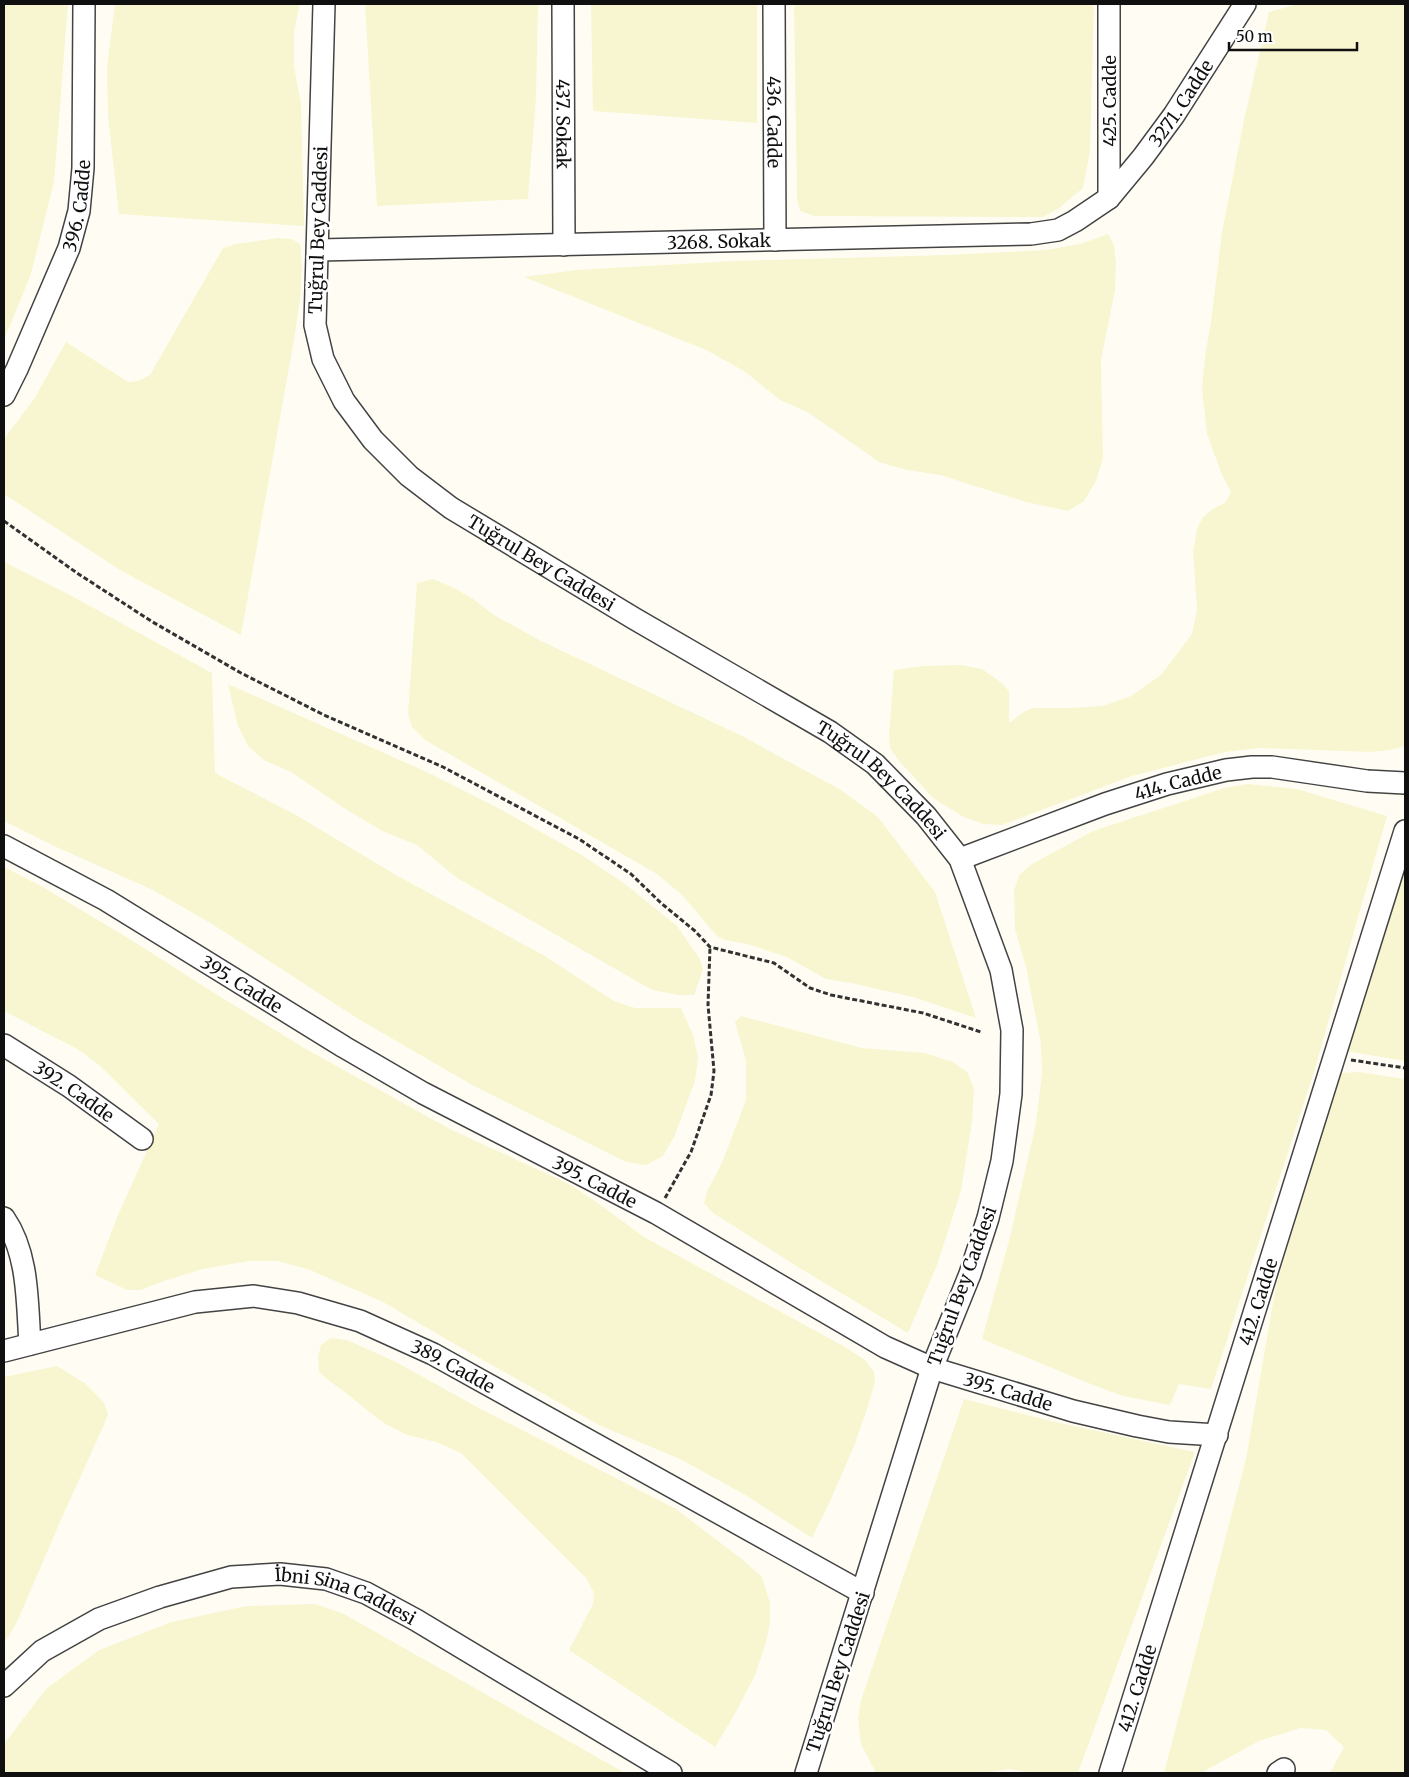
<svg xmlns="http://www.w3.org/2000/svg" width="1409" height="1777" font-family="Merriweather,serif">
	<rect width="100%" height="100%" fill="#fffdf3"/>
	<!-- farmland -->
	<g fill="#f7f6d0">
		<polygon points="4,4 68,4 54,182 31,274 4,340"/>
		<polygon points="115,4 300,4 294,31 294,66 301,104 304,226 119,214 108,116 107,67"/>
		<polygon points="365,4 538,4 536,97 528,199 377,206"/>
		<polygon points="591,4 757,4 757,123 593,111"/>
		<polygon points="794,4 1094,4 1090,151 1083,188 1058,209 1043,217 814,216 800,211 797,199"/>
		<polygon points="1298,4 1405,4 1405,746 1390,750 1370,752 1260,748 1225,752 1132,776 1002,825 983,824 962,816 933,798 899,761 890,748 889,734 894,670 923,666 961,665 982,669 1002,683 1009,691 1009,723 1024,712 1033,708 1070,708 1103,706 1131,696 1161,675 1192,634 1197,610 1193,551 1197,529 1203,517 1213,509 1226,502 1231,492 1222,475 1207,434 1202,389 1205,356 1211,322 1222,232 1244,120 1269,12"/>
		<polygon points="1108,234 1114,245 1116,262 1115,290 1101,360 1103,458 1096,481 1084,501 1068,511 1026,502 940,475 907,470 879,462 809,413 780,400 744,371 706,350 524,277 576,270 733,261 947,255 1046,250 1080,244"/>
		<polygon points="278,238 292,239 300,244 302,265 300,299 295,334 241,635 120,570 4,494 4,439 34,399 66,342 128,382 138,381 150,375 223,248 236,244"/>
		<polygon points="4,562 70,595 212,673 215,773 296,815 396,875 543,955 614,1001 635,1008 681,1008 693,1035 698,1057 695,1081 674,1137 663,1156 646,1165 626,1162 474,1086 360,1020 212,924 153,890 54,846 4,821"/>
		<polygon points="433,579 452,587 472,598 494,615 539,640 742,736 841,790 878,817 935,892 976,1018 913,997 851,983 826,979 787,957 747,944 725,940 717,936 682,895 657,874 425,740 412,727 408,714 417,583"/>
		<polygon points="228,684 427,772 500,809 580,854 625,884 677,926 700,959 703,970 694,995 679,995 652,990 457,878 417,845 382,831 344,808 291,772 264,760 248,746 238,726"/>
		<polygon points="1248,784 1297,789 1387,816 1314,1072 1211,1389 1179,1384 1170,1405 1123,1396 1093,1385 982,1339 1010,1237 1036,1123 1042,1073 1041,1044 1026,967 1015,929 1014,891 1019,875 1032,864 1093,831 1224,788"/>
		<polygon points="4,867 41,886 133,941 219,996 306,1049 450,1129 569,1184 595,1201 644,1237 845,1347 865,1360 874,1372 875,1382 867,1409 854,1446 831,1499 812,1538 747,1496 682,1460 599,1425 458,1346 383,1302 310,1270 278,1261 249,1261 203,1269 164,1281 140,1290 127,1290 95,1275 118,1215 159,1124 99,1065 79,1050 4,1011"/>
		<polygon points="1405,870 1405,1061 1346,1051"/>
		<polygon points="741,1016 862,1048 925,1053 953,1062 967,1072 974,1088 972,1122 961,1191 937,1265 908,1333 806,1272 713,1213 704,1203 707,1191 721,1165 746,1100 746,1061 735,1022"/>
		<polygon points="1359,1072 1405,1079 1405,1773 1328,1773 1331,1771 1344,1747 1326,1730 1300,1728 1259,1741 1201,1773 1164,1773 1246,1459 1276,1286 1327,1112 1341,1073"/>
		<polygon points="331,1338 347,1340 396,1362 479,1408 676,1509 743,1560 762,1577 770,1603 770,1623 766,1643 755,1675 736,1712 715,1747 569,1650 593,1604 594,1593 586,1578 461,1453 436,1442 407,1435 382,1422 342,1390 328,1380 319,1372 318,1356 321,1345"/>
		<polygon points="57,1366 86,1384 104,1403 108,1414 103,1427 63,1515 17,1622 4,1644 4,1377"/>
		<polygon points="964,1399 1051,1421 1195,1452 1078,1773 1032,1773 1009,1769 983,1773 876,1773 861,1744 858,1719 861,1700"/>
		<polygon points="315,1604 342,1613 625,1773 4,1773 4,1744 46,1689 99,1650 172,1622 246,1606"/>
	</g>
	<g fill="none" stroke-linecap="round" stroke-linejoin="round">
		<!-- minor casing -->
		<g stroke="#434343" stroke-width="24">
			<g id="minor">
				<path id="s1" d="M324,4L315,325L323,359L344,401L373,440L409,476L451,508L635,619L830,732L875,764L926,816L960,859L1001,970L1012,1030L1011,1094L1002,1161L988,1218L970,1274L932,1368L806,1773"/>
				<path id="s2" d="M563,4L564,245"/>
				<path id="s3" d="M774,4L775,240"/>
				<polyline points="1109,198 1109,4"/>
				<path id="s4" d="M319,250L1031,234L1058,230L1075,221L1109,198L1143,157L1174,115L1245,4"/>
				<path id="s5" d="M4,395L17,369L69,248L79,211L83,168L84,4"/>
				<path id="s6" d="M4,846L106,900L344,1047L423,1093L656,1213L885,1347L932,1368L1073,1411L1137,1426L1169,1432L1217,1435"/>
				<path id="s7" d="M960,859L1105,804L1167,784L1226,770L1252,767H1272L1367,781L1405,783"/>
				<path id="s8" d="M4,1045L69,1086L142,1139"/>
				<path d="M4,1218C29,1254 27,1303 30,1344"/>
				<path id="s9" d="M4,1351L195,1302L254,1296L298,1303L360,1321L433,1354L863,1593"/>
				<path id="s10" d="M4,1686L42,1651L99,1619L160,1597L231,1577L280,1574L326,1579L366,1593L416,1620L671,1773"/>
				<path id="s11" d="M1110,1773L1405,831"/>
				<polyline points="1278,1773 1284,1769"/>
			</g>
		</g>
		<!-- path -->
		<g stroke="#323232" stroke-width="3" stroke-dasharray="5 2.5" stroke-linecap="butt">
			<polyline points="4,521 77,573 151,621 241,673 324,715 443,767 579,839 631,874 661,903 695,931 710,947 774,963 810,988 831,995 923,1013 981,1032"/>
			<polyline points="1351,1060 1405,1068"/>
			<polyline points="665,1198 691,1152 711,1095 714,1071 708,1005 710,947"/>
		</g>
		<!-- minor -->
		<use href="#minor" stroke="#fff" stroke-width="21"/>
	</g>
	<g text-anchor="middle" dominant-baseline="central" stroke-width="5" stroke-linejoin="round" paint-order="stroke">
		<!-- street labels -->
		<g font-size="18" fill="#101010" stroke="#fff">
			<text transform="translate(1109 101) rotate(-90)">425. Cadde</text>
			<text stroke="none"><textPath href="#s4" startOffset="919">3271. Cadde</textPath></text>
			<text stroke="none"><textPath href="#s3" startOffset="118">436. Cadde</textPath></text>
			<text stroke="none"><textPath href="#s2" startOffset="120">437. Sokak</textPath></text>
			<text stroke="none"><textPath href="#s5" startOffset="204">396. Cadde</textPath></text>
			<text transform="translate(318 230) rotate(-88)">Tuğrul Bey Caddesi</text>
			<text stroke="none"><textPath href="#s4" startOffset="400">3268. Sokak</textPath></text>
			<text stroke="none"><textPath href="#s1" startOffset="661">Tuğrul Bey Caddesi</textPath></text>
			<text stroke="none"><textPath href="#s1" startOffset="1066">Tuğrul Bey Caddesi</textPath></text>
			<text stroke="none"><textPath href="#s7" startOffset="231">414. Cadde</textPath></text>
			<text stroke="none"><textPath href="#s6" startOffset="275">395. Cadde</textPath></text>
			<text stroke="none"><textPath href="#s8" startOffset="84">392. Cadde</textPath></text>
			<text stroke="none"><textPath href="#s6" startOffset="680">395. Cadde</textPath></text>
			<text transform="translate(962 1286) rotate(-70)">Tuğrul Bey Caddesi</text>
			<text stroke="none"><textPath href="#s11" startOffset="494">412. Cadde</textPath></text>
			<text stroke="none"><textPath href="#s9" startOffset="469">389. Cadde</textPath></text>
			<text stroke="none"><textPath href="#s6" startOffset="1145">395. Cadde</textPath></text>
			<text stroke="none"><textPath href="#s10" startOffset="374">İbni Sina Caddesi</textPath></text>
			<text transform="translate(838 1672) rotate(-72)">Tuğrul Bey Caddesi</text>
			<text stroke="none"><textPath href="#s11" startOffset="89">412. Cadde</textPath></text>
		</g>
	</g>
	<!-- border -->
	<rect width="1409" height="1777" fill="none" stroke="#101010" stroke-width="10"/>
	<!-- scale -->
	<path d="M1229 42v8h128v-8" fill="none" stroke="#101010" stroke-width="2.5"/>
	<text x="1236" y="42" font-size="15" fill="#101010" stroke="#ffffff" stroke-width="4" paint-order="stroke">50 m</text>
</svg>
